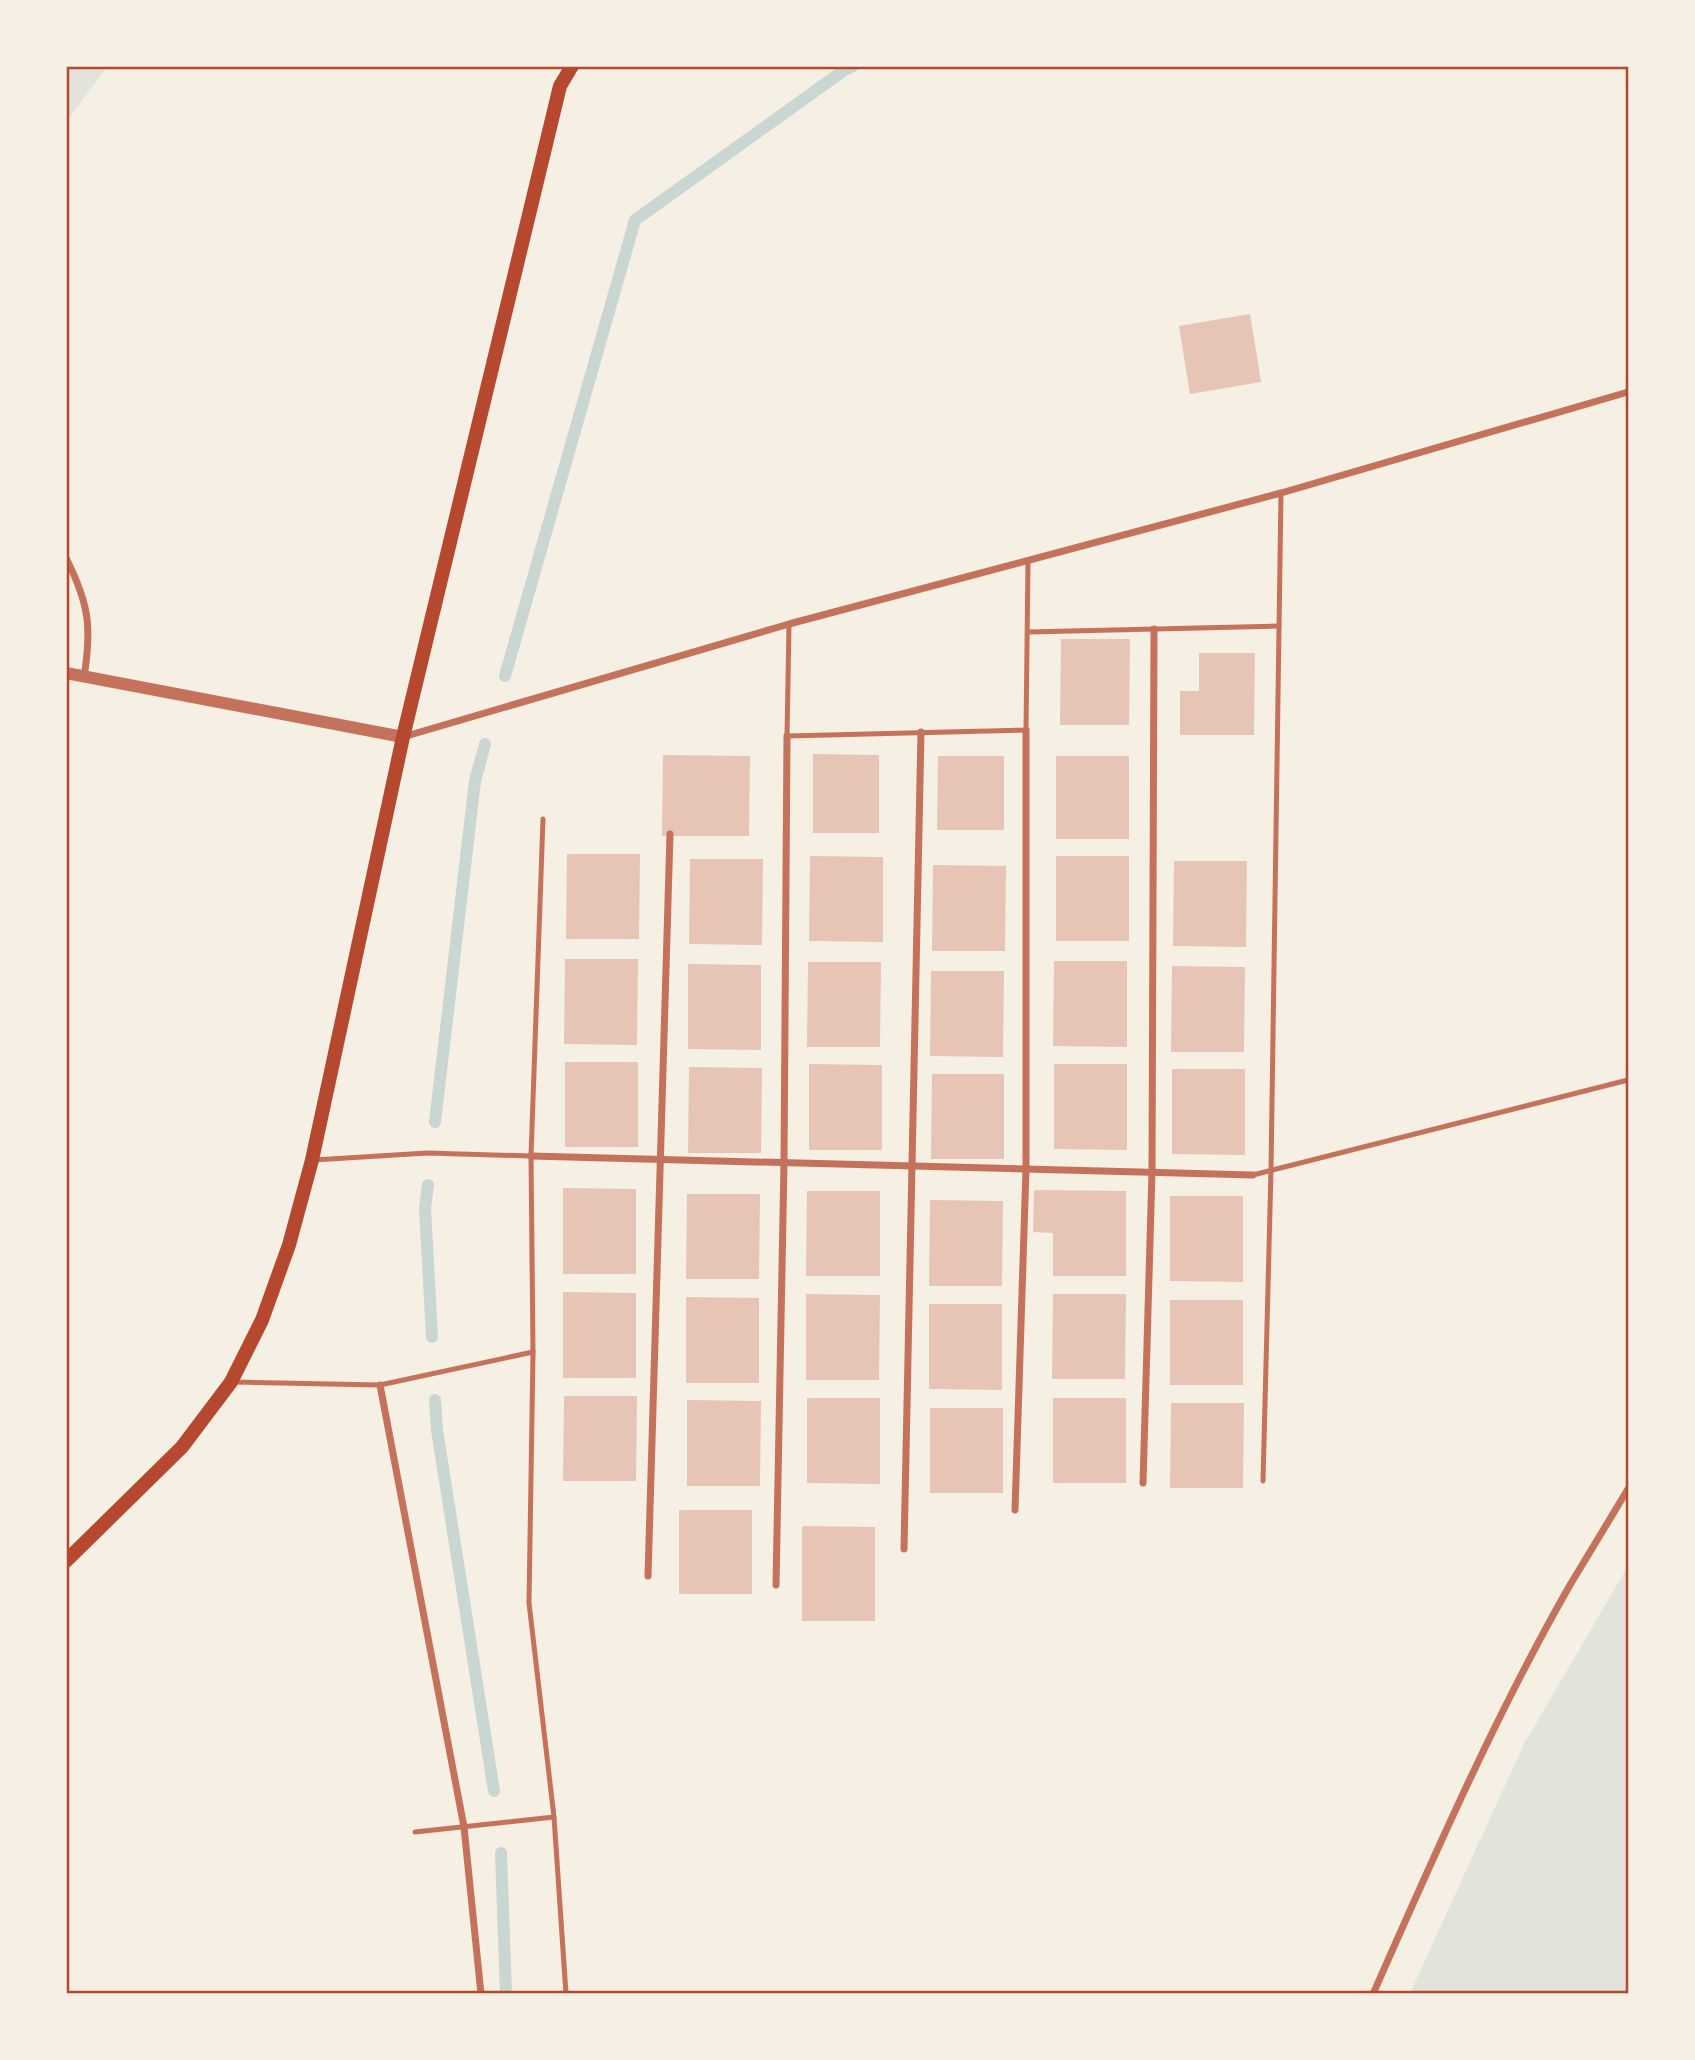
<svg xmlns="http://www.w3.org/2000/svg" width="1695" height="2060" font-family="Figtree,sans-serif">
	<rect width="100%" height="100%" fill="#f6efe4"/>
	<!-- green -->
	<g fill="#e2e4dc">
		<polygon points="67,66 107,67 67,121 66,67"/>
		<polygon points="1628,1566 1628,1993 1410,1993 1524,1744"/>
	</g>
	<g fill="none" stroke-linecap="round" stroke-linejoin="round">
		<!-- stream -->
		<g stroke="#c9d6d2" stroke-width="12">
			<polyline points="505,676 635,220 843,71 853,66"/>
			<polyline points="435,1122 475,781 485,744"/>
			<polyline points="428,1185 425,1208 432,1337"/>
			<polyline points="435,1400 437,1430 494,1791"/>
			<polyline points="501,1853 506,1994"/>
		</g>
	</g>
	<!-- building -->
	<g fill="#e6c5b7">
		<polygon points="1250,314 1261,382 1190,394 1179,326"/>
		<polygon points="1061,639 1130,639 1129,725 1060,725"/>
		<polygon points="1199,653 1255,653 1254,735 1180,735 1180,691 1199,691"/>
		<polygon points="813,754 879,755 879,833 813,833"/>
		<polygon points="663,755 750,756 749,836 662,836"/>
		<polygon points="938,756 1004,756 1004,830 937,830"/>
		<rect x="1056" y="756" width="73" height="83"/>
		<polygon points="567,854 640,854 639,939 566,939"/>
		<polygon points="810,856 883,857 883,942 809,941"/>
		<rect x="1056" y="856" width="73" height="85"/>
		<polygon points="690,859 763,859 762,945 689,944"/>
		<polygon points="1174,861 1247,861 1246,947 1173,946"/>
		<polygon points="933,865 1006,866 1005,951 932,951"/>
		<polygon points="565,959 638,959 637,1045 564,1044"/>
		<polygon points="1054,961 1127,961 1127,1047 1053,1046"/>
		<polygon points="808,962 881,962 880,1047 807,1047"/>
		<polygon points="688,964 761,965 761,1050 688,1049"/>
		<polygon points="1172,966 1245,967 1244,1052 1171,1052"/>
		<polygon points="931,971 1004,971 1003,1057 930,1056"/>
		<rect x="565" y="1062" width="73" height="85"/>
		<polygon points="809,1064 882,1065 882,1150 809,1150"/>
		<polygon points="1054,1064 1127,1064 1127,1150 1054,1149"/>
		<polygon points="689,1067 762,1068 761,1153 688,1153"/>
		<polygon points="1172,1069 1245,1069 1245,1155 1172,1154"/>
		<polygon points="932,1074 1004,1074 1004,1159 931,1159"/>
		<polygon points="563,1188 636,1189 636,1274 563,1274"/>
		<polygon points="1034,1190 1126,1191 1126,1276 1053,1276 1053,1233 1033,1232"/>
		<polygon points="807,1191 880,1191 880,1276 806,1276"/>
		<polygon points="687,1194 760,1194 759,1279 686,1279"/>
		<polygon points="1170,1196 1243,1196 1243,1282 1170,1281"/>
		<polygon points="930,1200 1003,1201 1002,1286 929,1286"/>
		<polygon points="563,1292 636,1293 636,1378 563,1378"/>
		<polygon points="806,1294 880,1295 879,1380 806,1380"/>
		<polygon points="1053,1294 1126,1294 1125,1379 1052,1379"/>
		<polygon points="686,1297 759,1298 759,1383 686,1383"/>
		<rect x="1170" y="1300" width="73" height="85"/>
		<polygon points="929,1304 1002,1304 1002,1390 929,1389"/>
		<polygon points="564,1396 637,1396 636,1481 563,1481"/>
		<polygon points="807,1398 880,1398 880,1484 807,1483"/>
		<rect x="1053" y="1398" width="73" height="85"/>
		<polygon points="687,1400 761,1401 760,1486 687,1486"/>
		<polygon points="1171,1403 1244,1403 1243,1488 1170,1488"/>
		<rect x="930" y="1408" width="73" height="85"/>
		<rect x="679" y="1510" width="73" height="84"/>
		<polygon points="802,1526 875,1527 875,1621 802,1621"/>
	</g>
	<g fill="none" stroke-linecap="round" stroke-linejoin="round">
		<!-- service -->
		<g stroke="#c5725c" stroke-width="5">
			<polyline points="789,624 787,736 1026,730 1028,561"/>
			<polyline points="1028,632 1279,626"/>
			<polyline points="543,819 531,1156 533,1352 529,1603 554,1817 566,1994"/>
			<polyline points="314,1160 427,1153 531,1156"/>
			<polyline points="1253,1175 1628,1080"/>
			<polyline points="234,1382 380,1385 533,1352"/>
			<polyline points="1263,1481 1271,1170 1281,493"/>
			<polyline points="415,1832 554,1817"/>
		</g>
		<!-- minor -->
		<g stroke="#c5725c" stroke-width="7">
			<path d="M66,558C89,604 92,627 84,677"/>
			<polyline points="403,737 789,624 1281,493 1628,392"/>
			<polyline points="531,1156 1253,1175"/>
			<polyline points="380,1385 464,1827 481,1994"/>
			<polyline points="1143,1483 1152,1172 1154,629"/>
			<polyline points="1015,1510 1026,1169 1026,730"/>
			<polyline points="904,1549 921,732"/>
			<polyline points="648,1576 670,834"/>
			<polyline points="776,1585 784,1163 787,736"/>
			<path d="M1373,1994C1434,1856 1495,1716 1570,1585C1589,1553 1609,1521 1628,1489"/>
		</g>
		<!-- tertiary -->
		<polyline stroke="#c5725c" stroke-width="12" points="66,673 403,737"/>
		<!-- secondary -->
		<polyline stroke="#b5482f" stroke-width="14" points="66,1561 182,1447 231,1382 262,1320 289,1245 312,1160 403,737 560,86 572,66"/>
	</g>
	<!-- border -->
	<rect width="1695" height="2060" fill="none" stroke="#f6efe4" stroke-width="136"/>
	<rect x="68" y="68" width="1559" height="1924" fill="none" stroke="#b5482f" stroke-width="2.5"/>
</svg>
